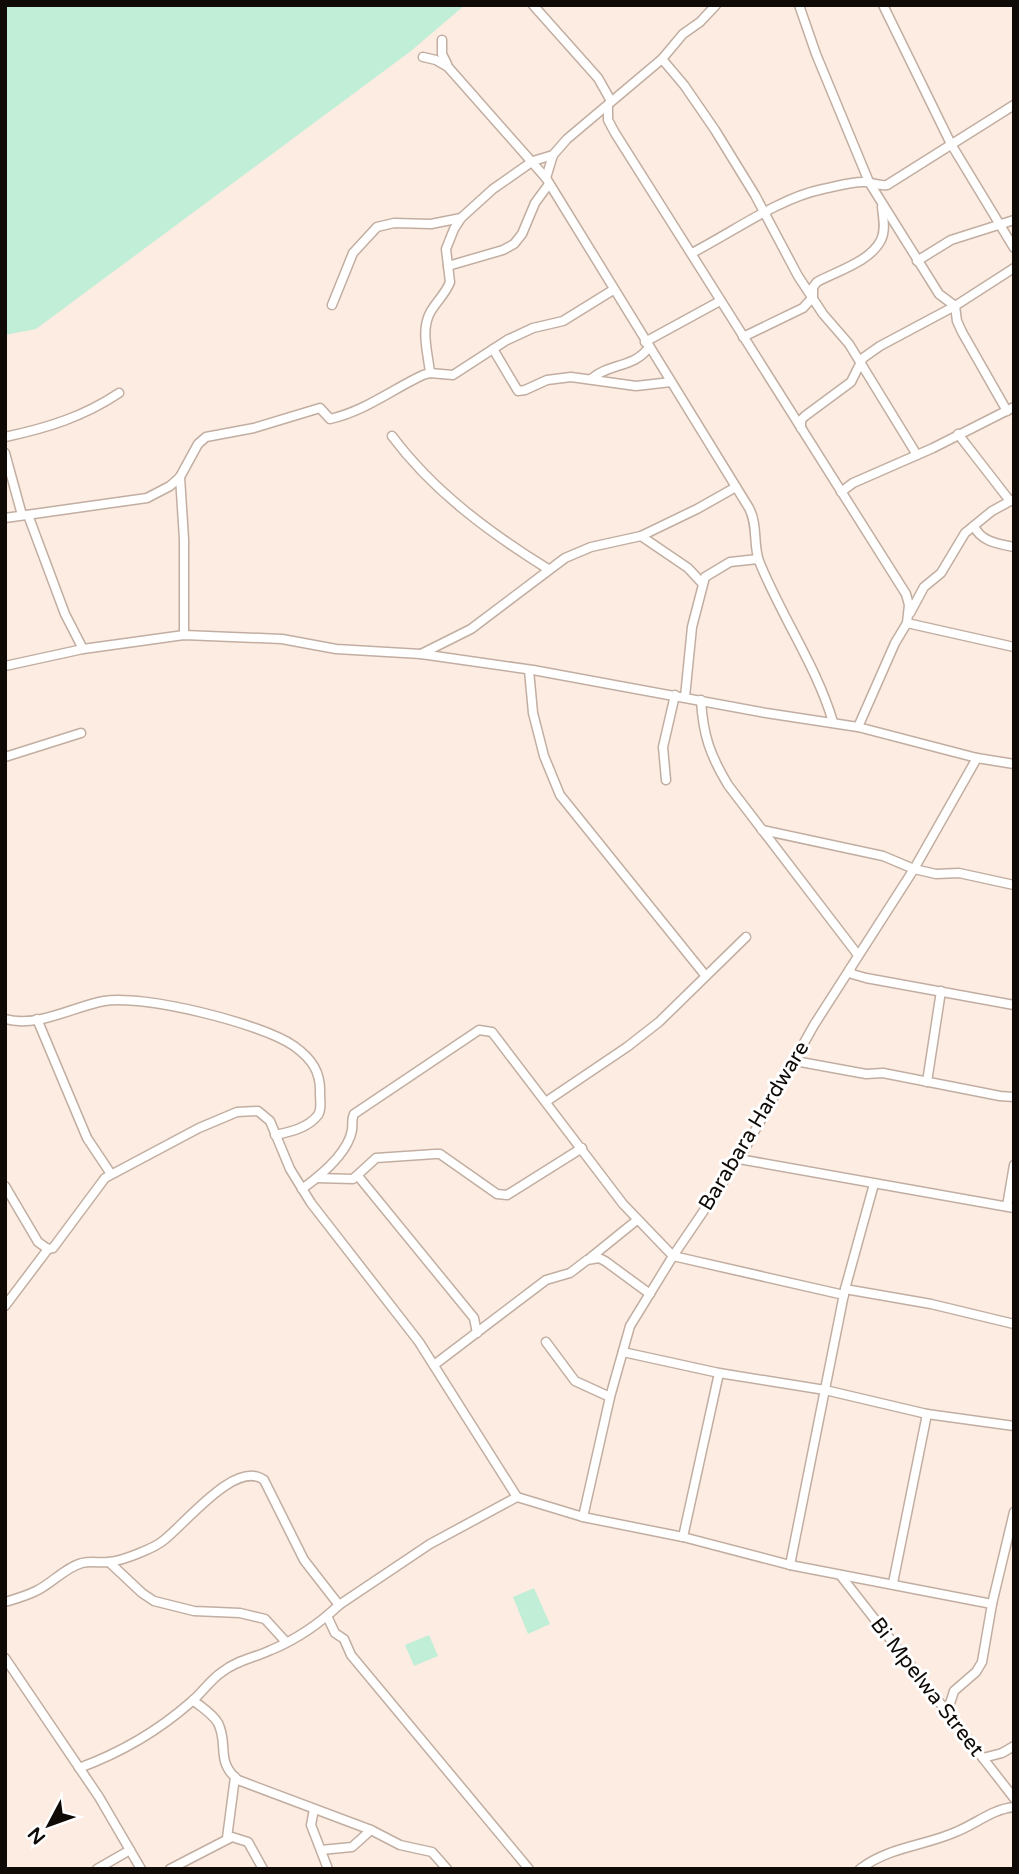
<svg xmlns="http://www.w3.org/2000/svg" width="1019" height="1874" font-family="'Varela Round',sans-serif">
	<rect width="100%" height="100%" fill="#fdece2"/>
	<!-- green -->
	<g fill="#c1eed7">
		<polygon points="5,5 465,5 411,51 36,329 5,335"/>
		<polygon points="534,1588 550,1624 528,1634 513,1597"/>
		<polygon points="429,1635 438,1656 414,1666 405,1645"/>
	</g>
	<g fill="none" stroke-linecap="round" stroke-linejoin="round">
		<!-- minor casing -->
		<g stroke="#c2aea1" stroke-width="11">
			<g id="minor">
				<polyline points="533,5 598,78 611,101"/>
				<polyline points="799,5 816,54 869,182 939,294 955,306 957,321 962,332 1007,411"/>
				<polyline points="883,5 951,144 1014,248"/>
				<polyline points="442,40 442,54 447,64"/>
				<path d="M423,57L436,60L448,67L546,178L749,508C758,525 753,544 759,561C781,616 816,665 833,722"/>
				<polyline points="662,59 684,85 715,130 755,195 798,276 823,314 849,344 917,455"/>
				<polyline points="608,106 608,120 615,133 906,594 909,605 907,623 895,643 858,727"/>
				<polyline points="546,178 553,155 567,139 662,59 683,34 700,22 716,5"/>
				<path d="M692,253C733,232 779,198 823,189C837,186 853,181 866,182C874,183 879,186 887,185L1014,105"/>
				<polyline points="917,261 951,240 1014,220"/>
				<polyline points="448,266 503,250 514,244 522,234 535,203 549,184"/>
				<polyline points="332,305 353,253 377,227 394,223 431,224 461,218"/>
				<path d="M743,337L803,308L813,297V287L817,282C837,271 870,262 881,240C886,230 883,217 882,207"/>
				<polyline points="645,342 720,301"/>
				<polyline points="493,349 518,391 525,390 547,380 571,377 636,386 671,382"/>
				<path d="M430,373C428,353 420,329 431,311C437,301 446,293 450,282L446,249L454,229L461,218L493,189L533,161L553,155"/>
				<path d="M591,379C609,363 635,368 649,347"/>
				<polyline points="801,428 801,420 805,416 851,382 863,358 880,346 955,306 1014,268"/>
				<polyline points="958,434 1010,501"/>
				<path d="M392,436C433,491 490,533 548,569"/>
				<path d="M5,437C47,428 83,417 119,393"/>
				<polyline points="5,453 22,515"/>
				<polyline points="180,477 184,539 184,635"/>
				<polyline points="841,492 853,483 933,448 1014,407"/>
				<polyline points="28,515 65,614 83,649"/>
				<path d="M5,518L147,498L170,486L180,477L198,444L206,437L254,428L320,408L330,419C365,411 391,390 423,375L430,373L453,375L507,340L533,328L563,321L613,290"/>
				<path d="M974,526C981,542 999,544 1014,547"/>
				<polyline points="641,536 688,568 702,583"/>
				<polyline points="910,613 924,587 941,573 965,533 992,511 1014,499"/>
				<polyline points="907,623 1014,647"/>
				<polyline points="421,654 471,629 565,558 591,547 641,536 697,509 736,487"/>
				<polyline points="5,666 83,649 184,635 282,639 336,649 421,654 533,670 766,713 858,727 977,758 1014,764"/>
				<polyline points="529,670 533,713 544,756 560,795 705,975"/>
				<polyline points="685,697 692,627 705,577 730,562 758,559"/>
				<path d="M701,700C703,735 710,755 728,785L858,955"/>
				<polyline points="5,757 81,733"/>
				<polyline points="666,780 663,747 675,695"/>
				<polyline points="762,830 883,856 914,869 936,874 959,873 1014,885"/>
				<polyline points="850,969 852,974 866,978 1014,1005"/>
				<path d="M5,1019C38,1028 72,1007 104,1001C142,994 261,1023 294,1046C312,1059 321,1072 320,1094C320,1101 322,1109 318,1115C308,1128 290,1132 275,1135"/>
				<polyline points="37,1019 87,1138 111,1174"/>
				<polyline points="795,1061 866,1074 883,1073 1000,1096 1014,1097"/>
				<polyline points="927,1082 941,991"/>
				<polyline points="547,1101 627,1047 659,1022 746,937"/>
				<polyline points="739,1159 1014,1208"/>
				<polyline points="358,1176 474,1318 477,1333"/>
				<polyline points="317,1178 353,1179 376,1158 435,1154 440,1154 497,1194 507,1195 582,1148"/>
				<polyline points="5,1186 38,1242 48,1249 53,1248 105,1178 199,1128 237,1112 258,1111 270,1121 290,1169 311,1203 419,1342 517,1497 583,1517 683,1537 790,1565 992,1604 1014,1512"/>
				<path d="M302,1189C320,1176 348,1153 352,1130C353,1124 351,1120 354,1114L479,1030L492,1032L623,1204L673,1256L844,1295"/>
				<polyline points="1007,1206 1014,1165"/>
				<polyline points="590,1258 637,1220"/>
				<polyline points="845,1289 931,1304 1014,1324"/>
				<polyline points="5,1306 48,1249"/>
				<polyline points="546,1342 575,1381 610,1397"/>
				<polyline points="623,1352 719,1373 825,1390 927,1414 1014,1426"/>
				<polyline points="434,1365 546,1280 570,1273 587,1260 599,1258 605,1261 650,1294"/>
				<polyline points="583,1517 610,1397 630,1326 673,1256 739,1159 814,1025 914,869 977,758"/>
				<polyline points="683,1537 719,1373"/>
				<polyline points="109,1562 142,1593 154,1601 194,1611 240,1613 265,1619 286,1642"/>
				<polyline points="790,1565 845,1289 874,1184"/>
				<polyline points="841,1576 1014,1798"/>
				<polyline points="893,1583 927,1414"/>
				<path d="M5,1602C15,1599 26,1596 36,1591C51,1584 66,1567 82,1563C91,1561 100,1563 109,1562C122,1561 155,1548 164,1540C186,1523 236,1459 264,1480L304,1560L339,1605"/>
				<polyline points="327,1616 335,1633 344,1639 351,1655 529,1869"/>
				<polyline points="5,1658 99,1797 141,1869"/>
				<path d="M193,1700C201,1707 213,1714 218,1723C229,1745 215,1761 238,1780L371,1830L400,1845L432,1852L447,1869"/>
				<polyline points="947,1713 954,1691 976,1672 982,1662 992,1604"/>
				<polyline points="983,1758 1002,1753 1014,1746"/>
				<path d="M79,1768C120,1753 158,1731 191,1702C202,1693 210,1680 222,1672C237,1660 254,1658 271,1650C295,1640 320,1623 339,1605L430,1544L517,1497"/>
				<polyline points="314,1809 311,1825 328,1869"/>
				<polyline points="227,1838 235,1777"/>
				<polyline points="321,1850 352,1847 371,1830"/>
				<polyline points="97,1869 130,1850"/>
				<polyline points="170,1869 232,1837 248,1842 263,1869"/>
				<path d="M860,1869C890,1846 926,1846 958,1831C977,1823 993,1809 1014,1807"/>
			</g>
		</g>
		<!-- minor -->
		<use href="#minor" stroke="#fff" stroke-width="8"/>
	</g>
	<g text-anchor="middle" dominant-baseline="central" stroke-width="6" stroke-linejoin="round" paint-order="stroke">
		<!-- street labels -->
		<g font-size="21" fill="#100a06" stroke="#fff">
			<text transform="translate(754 1126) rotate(-59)">Barabara Hardware</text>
			<text transform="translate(927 1687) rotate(52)">Bi Mpelwa Street</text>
		</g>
	</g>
	<!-- border -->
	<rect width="1019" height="1874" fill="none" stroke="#100a06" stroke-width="14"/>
	<!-- north arrow -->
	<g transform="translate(49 1825) rotate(229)" stroke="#ffffff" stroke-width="5" paint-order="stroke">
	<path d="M0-5L12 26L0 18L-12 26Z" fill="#100a06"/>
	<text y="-10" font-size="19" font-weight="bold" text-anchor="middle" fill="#100a06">N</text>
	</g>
</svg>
